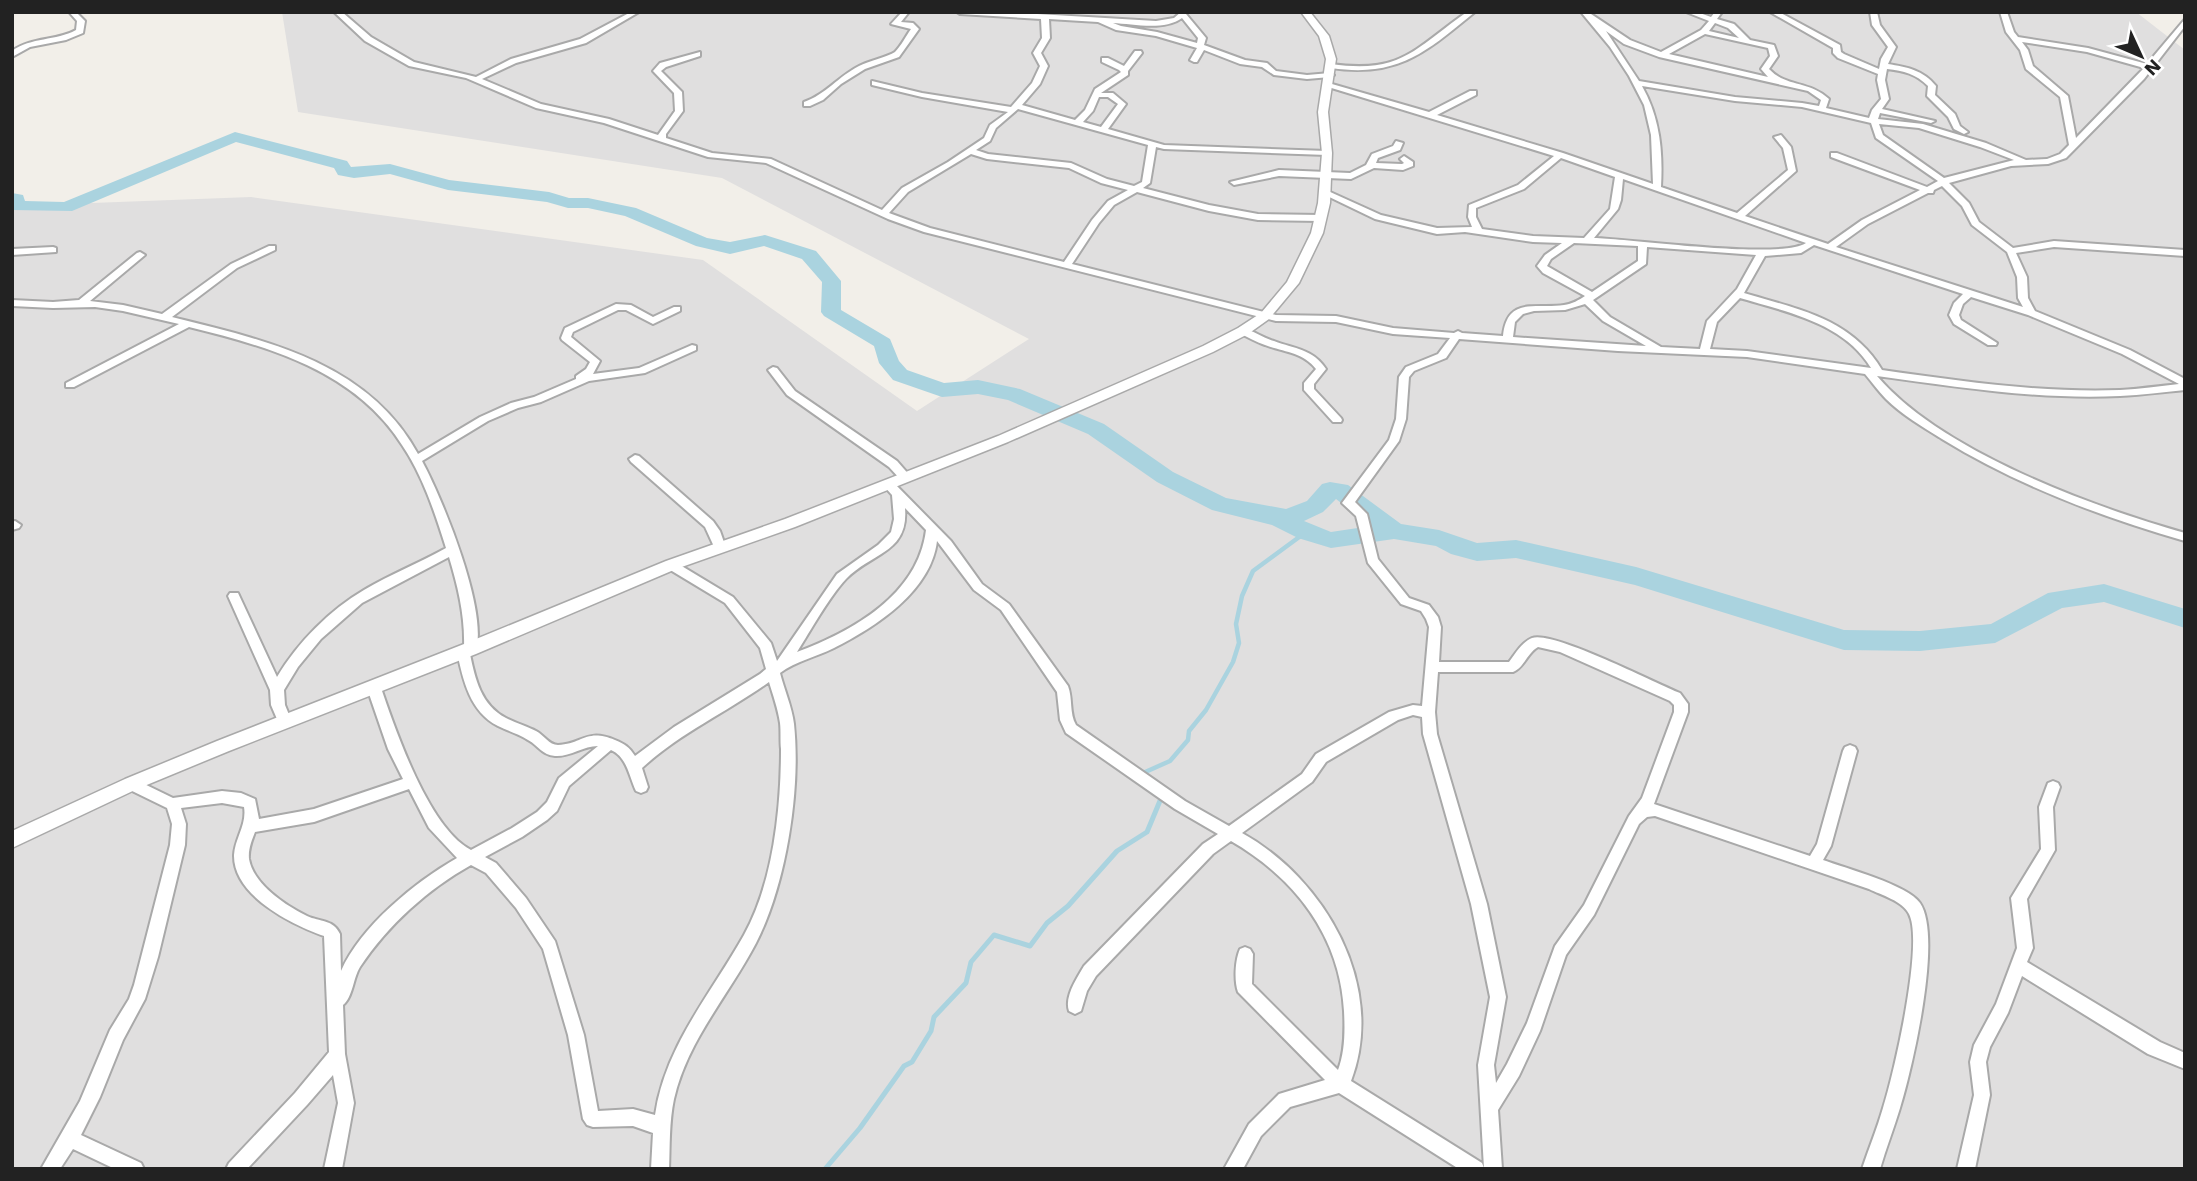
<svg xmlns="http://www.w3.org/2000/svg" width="2197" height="1181" font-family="'Work Sans',sans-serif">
	<rect width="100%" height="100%" fill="#f2efe9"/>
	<!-- residential -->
	<polygon fill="#e0dfdf" points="282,12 2136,12 2185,50 2185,1169 12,1169 12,206 251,197 703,260 917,411 1029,339 722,178 298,112"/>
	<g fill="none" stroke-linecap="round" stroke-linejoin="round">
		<!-- stream-far1 -->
		<polyline stroke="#aad3df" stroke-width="4.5" points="1143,773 1170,761 1188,740 1189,731 1206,710 1233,662 1239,643 1236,624 1242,596 1253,571 1306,532"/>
		<!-- stream -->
		<polyline stroke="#aad3df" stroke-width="5" points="825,1169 860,1128 904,1066 912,1062 931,1031 934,1017 966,983 971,962 994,935 1030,946 1047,923 1068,906 1117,851 1147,832 1162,796"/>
		<!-- river -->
		<path fill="#aad3df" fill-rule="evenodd" d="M235,132L347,161L351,167L390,164L449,180L549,192L569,198H588L636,208L707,238L730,242L765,235L816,251L841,281V310L890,339L899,361L907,370L944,383L978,380L1020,389L1104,424L1173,472L1226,498L1286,509L1307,501L1322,484L1330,482L1348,485L1401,524L1439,530L1477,543L1516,540L1636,567L1844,630L1920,631L1991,624L2048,593L2104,584L2185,609V628L2104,602L2062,608L1995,643L1920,651L1844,650L1635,585L1516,558L1477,561L1451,554L1436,546L1394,539L1331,548L1298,538L1272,525L1212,510L1157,482L1088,434L1008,400L978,394L942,397L893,380L879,363L874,346L824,316L821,312L822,282L802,259L764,246L730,254L696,246L625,216L588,208H568L547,202L448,190L390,174L354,178L338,175L334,168L236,142L72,211L12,210V193L23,195L25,201L64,202ZM1336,499L1371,526L1331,532L1304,521L1323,512Z"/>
		<!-- minor casing -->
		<g stroke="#a9a9a9" stroke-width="4">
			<g id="minor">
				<path d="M69,12H76L85,21L83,33L66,40L30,47L12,57V51C31,37 56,41 76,30L77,21Z"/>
				<path d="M334,12H342L371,37L414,62L476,77L511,59L580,39L631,12H639L586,43L516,63L482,79L541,104L609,119L658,135L675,111L674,93L653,71L660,63L700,52V56L666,67L661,71L682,92L683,111L666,134V138L712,153L771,159L882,210L902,188L948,162L984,138L990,125L1008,112L922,97L872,85V81L922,93L1011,107L1032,83L1040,66L1033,53L1042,38L1041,19L960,14L957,12H1002L1156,21L1174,18L1181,12H1188L1186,14L1206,38L1204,45L1245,60L1267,63L1276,71L1307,75L1330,73L1334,75L1330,77L1307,79L1274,75L1262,67L1240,64L1204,50L1197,62H1194L1190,60L1197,48L1156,36L1116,30L1098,22L1049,19L1050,38L1041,53L1048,66L1040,84L1022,105L1075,120L1085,110L1095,89L1121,72L1119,70L1102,62V58H1108L1124,66L1135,51H1141L1142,53L1128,71V75L1101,93H1113L1126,104L1108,129L1164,145L1327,151L1331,153L1327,155L1164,149L1156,147L1150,183L1143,188L1209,205L1258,214L1321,215L1325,218L1321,221L1258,220L1209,211L1137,192L1114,205L1099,223L1072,264L1276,315L1336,316L1393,328L1454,333L1458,331L1462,333L1503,336C1507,296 1536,309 1564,305C1572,304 1579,300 1585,296L1543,273L1537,266L1545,255L1562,243L1533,242L1465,232L1437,234L1375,219L1321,193L1328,191L1381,215L1437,228L1472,227L1468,217L1469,205L1518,185L1554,156L1325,86V82L1429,112L1470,91H1476V95L1437,115L1563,153L1653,184L1651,135L1644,105L1629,76L1610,47L1581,12H1588L1630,40L1661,52L1701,30L1709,21L1686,12H1697L1711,17L1715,12H1722L1717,19L1734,24L1750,40L1774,45L1778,56L1769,69C1787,88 1808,80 1829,99L1826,108L1869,118L1872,110L1881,99L1877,80L1878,74L1838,58L1833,53V48L1770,12H1779L1840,45L1841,52L1844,54L1879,69L1881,59L1888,47L1872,25L1870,12H1877L1880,25L1896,47L1888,64C1907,67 1923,70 1936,86L1935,95L1955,114L1960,126L1968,132L1964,134L1954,129L1948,117L1927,96L1928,86C1916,74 1904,71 1887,69L1885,80L1889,99L1882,109L1935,121L1931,123L1880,113L1878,119L1923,124L1986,143L2026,160L2047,159L2060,154L2069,145L2060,97L2026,69L2020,50L2006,32L2000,12H2007L2014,32L2018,37L2088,48L2147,64L2185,19V26L2144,79L2066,158L2048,164L2011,166L1949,183L1969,203L1979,222L2013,248L2054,241L2185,250V256L2054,247L2016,253L2027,277L2028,298L2035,311L2130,350L2185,379V390C2163,392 2142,395 2120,396C2039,400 1957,387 1877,376C1941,451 2090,506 2185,533V541C2101,517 2017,485 1942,439C1923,427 1902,415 1886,399C1878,391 1872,382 1865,374L1747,357L1618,351L1459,339L1446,358L1414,371L1409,377L1406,419L1399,441L1355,502L1367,514L1378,559L1409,598L1429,605L1438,617L1441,627L1439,662H1509C1516,653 1521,643 1532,638C1552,630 1655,683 1680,693L1688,704V712L1654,804L1810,856L1817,844L1843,751L1845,747L1850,745L1855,747L1857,751L1831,846L1823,860C1845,868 1908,885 1920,903C1943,937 1912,1069 1900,1108C1894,1128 1886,1148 1880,1169H1862C1869,1148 1877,1129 1883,1108C1894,1074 1924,943 1909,914C1903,901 1881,895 1869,889L1655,816L1647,817L1639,824L1594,915L1566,955L1540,1031L1519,1076L1498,1110L1502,1169H1459L1339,1093L1290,1107L1261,1136L1243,1169H1224L1249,1124L1279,1094L1325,1080L1238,992C1234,981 1235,960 1240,949L1245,947L1250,949L1253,954L1252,984L1338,1070C1345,1052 1345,1031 1344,1011C1340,936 1295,878 1231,841L1213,854L1096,976L1087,991L1081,1011L1075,1014L1069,1011C1064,997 1077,978 1084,966L1203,844L1218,834L1175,809L1066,733L1060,720L1057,692L1001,610L974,590L937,541C931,591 876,627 834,648C816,657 796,661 780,673C784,689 792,707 794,724C801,790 786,885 756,943C729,995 687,1041 674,1099C669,1122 670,1146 669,1169H651L653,1133L633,1126L593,1127L587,1125L583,1119L568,1035L543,949L516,908L486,873L471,865C428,889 388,925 360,967C353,978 353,997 343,1005L345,1054L354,1103L342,1169H324L338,1103L333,1075L307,1105L247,1169H226L229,1163L295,1093L329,1052L324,936C293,925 233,896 234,855C235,838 247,825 244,807L222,803L181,808L186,824L185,845L158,957L145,999L123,1040L100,1097L81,1135L141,1163L144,1169H115L73,1149L60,1169H41L80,1101L110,1030L129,999L134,985L170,845L172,824L167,808L126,788L124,784L126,780L131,778L136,780L173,798L222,791L241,793L255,799L259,819L314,809L403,779L388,749L367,688L369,684H379L381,688C396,732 429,828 471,850L512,828L537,812L547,802L559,778L598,746C583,746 570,757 555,756C542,755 539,746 528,740C519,734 508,731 498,726C470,712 463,680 457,652L458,648L464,647C465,616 458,587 449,557L362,603L321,639L298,667L284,690L285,705L292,722L290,726L285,727L280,726L271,705L270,690L228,596L230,593H238L277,677C298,642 330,610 364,590C391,574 419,563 446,548C435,513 423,476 402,445C355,371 270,347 189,327L74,387H66V383L179,324L123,311L95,307L53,308L12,306V300L53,302L79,300L137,253L140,252L145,255L90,301L123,305L162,314L231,264L269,246H275V250L237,268L172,317C265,340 368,362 418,454L480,417L511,403L534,397L576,379V376L586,369L590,362L562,340L561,338L565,328L616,304L631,305L653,317L674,307H680V311L653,324L626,310H618L573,332L571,337L600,361L593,374L639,368L692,345L696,346V350L645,373L589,381L541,402L518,408L488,421L422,461C442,498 490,614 475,653L470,654C475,679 481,705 506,718C515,723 526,726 536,731C544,735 549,745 558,745C583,744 586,728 615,740C625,744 629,747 635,756L674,727L760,674L766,669L760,648L725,603L667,568L665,565L667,562H675L733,597L771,643L777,661L837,574L878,545L891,532L894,519L892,495L882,484L888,480L892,481L951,541L982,584L1009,604L1068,686C1073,699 1069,713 1076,725L1185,801L1229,826L1302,774L1316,754L1389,712L1413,705L1422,706L1429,627L1426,619L1421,611L1401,604L1368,563L1356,516L1342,503L1389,440L1396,419L1399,377L1406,367L1438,354L1450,338L1393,334L1336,322L1276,321L924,232L888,219L766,163L708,157L604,123L536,108L466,78L409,66L365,41ZM1182,18L1198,38L1197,43L1157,32L1121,26L1113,23C1133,24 1165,31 1182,18ZM1715,23L1728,28L1739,38L1709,31ZM1606,31L1624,44L1659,57L1808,91L1821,100L1819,106L1802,103L1735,97L1639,81ZM1705,34L1768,48L1770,56L1761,69L1768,77L1669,54ZM2022,42L2087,52L2144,68L2076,138L2068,96L2033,66L2028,50ZM1642,86L1735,101L1802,107L1871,123L1876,138L1938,181L1927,187L1837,153H1831V157L1920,190L1862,220L1828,244L1745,216L1796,171L1791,147L1781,135L1774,137L1783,148L1788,170L1737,213L1661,187C1663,151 1660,118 1642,86ZM1099,97H1108L1118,104L1101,127L1083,122L1093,111ZM1018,109L1148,145L1142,182L1134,186L1107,179L1071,163L988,154L976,150L990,141L996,128ZM1879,124L1919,128L1980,147L2014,160L1944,178L1883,135ZM971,154L987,159L1069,168L1101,183L1128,190L1108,201L1092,220L1064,262L930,228L889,213L908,192ZM1561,158L1615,177L1610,209L1584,238L1533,236L1482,229L1476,217V208L1524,189ZM1623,179L1806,243C1780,260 1633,239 1594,238L1618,209L1621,200ZM1942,186L1962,206L1972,225L2007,252L2017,277L2018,298L2023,307L1836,247L1868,224L1928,193H1933L1934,190ZM1574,243L1638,246V261L1592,292L1547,266L1551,259ZM1814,245L1963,294L1954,303L1949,315L1954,324L1988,345H1996L1997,343L1961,320L1959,315L1963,304L1971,297L2028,315L2122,354L2179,384C2159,386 2140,389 2120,390C2041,393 1960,381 1882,370C1851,318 1797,309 1744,293L1765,256L1801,253ZM1647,247L1756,255L1737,289L1707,321L1700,349L1661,347L1610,317L1593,300L1646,264ZM1740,298C1787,312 1844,323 1871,368L1747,351L1710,349L1717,322ZM1585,304L1603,321L1646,346L1513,337L1515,322L1523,314L1534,311L1565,310ZM905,508L926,530C918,595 853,631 797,652C811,630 829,597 846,579C871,553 909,553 905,508ZM1538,647L1560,652L1670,701L1674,705V712L1642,798L1629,816L1584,905L1555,946L1527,1023L1507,1064L1496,1083L1494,1065L1506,997L1487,904L1437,734L1435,712L1438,672H1513C1524,668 1527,653 1538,647ZM769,682C773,695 778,709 780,723C781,731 780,741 781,749C781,809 773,883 744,935C711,994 665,1046 655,1115L633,1109L598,1111L584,1035L555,941L526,898L496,863L485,857L522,837L547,820L557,811L569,786L611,750C627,757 629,776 636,791L641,793L646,791L648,787L642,768C680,733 727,712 769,682ZM1413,715L1422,717L1423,734L1471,904L1490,997L1478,1065L1484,1168L1482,1163L1351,1081C1387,986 1325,879 1242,833L1312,782L1326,762L1398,720ZM409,789L429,828L457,858C415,882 361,926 341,971L340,934C333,919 320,922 307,916C286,906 253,884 249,859C248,849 252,840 255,832L314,822Z"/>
				<path d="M902,12H909L901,22L913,23L919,29L899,57L865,69L841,84L823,100L810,106H804V102C825,95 839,76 859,66C868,61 888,57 895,52C901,46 906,36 911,29L891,24Z"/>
				<path d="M1467,12H1475C1426,52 1398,78 1331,68L1327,66L1331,64C1402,74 1414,49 1467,12Z"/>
				<polygon points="1396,141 1403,143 1400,150 1378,158 1376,163 1402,164 1404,163 1400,159 1404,156 1413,162 1413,166 1403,170 1374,168 1351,179 1279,176 1234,185 1230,182 1279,170 1350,173 1366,165 1372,154 1393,146"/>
				<polygon points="53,247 56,248 56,252 12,255 12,249"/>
				<path d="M1243,328C1254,331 1263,338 1274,341C1295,349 1313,349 1326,369L1314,384V389L1341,418L1342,420L1341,422H1333L1304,390V383L1316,369C1303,352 1283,352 1265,345C1256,342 1248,337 1239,333L1238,331Z"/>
				<polygon points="773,367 777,368 795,391 897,461 911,477 909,480 901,480 889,467 787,395 768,370"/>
				<polygon points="635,455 639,456 713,521 720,531 726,548 724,551 716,551 705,527 631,462 629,459"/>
				<polygon points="15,521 21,525 19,528 12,530 12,522"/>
				<polygon points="2053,781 2058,783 2060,787 2053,807 2055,850 2027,899 2033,948 2027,962 2160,1042 2185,1053 2185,1069 2148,1054 2022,976 2008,1013 1990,1047 1986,1062 1990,1095 1975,1169 1957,1169 1974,1095 1970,1062 1974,1045 1996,1004 2017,948 2011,898 2041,849 2039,807 2048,783"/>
			</g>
		</g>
		<!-- tertiary casing -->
		<g stroke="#a9a9a9" stroke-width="3">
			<polygon id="tertiary" points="1301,12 1310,12 1329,36 1336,59 1328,112 1332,153 1330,203 1323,233 1299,283 1269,319 1248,334 1213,352 1008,442 795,527 676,569 476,654 229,751 137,789 12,848 12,831 125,779 217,741 464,644 666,561 785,519 998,436 1203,346 1238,328 1261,313 1287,282 1311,233 1318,203 1322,153 1318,112 1326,59 1319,36"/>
		</g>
		<!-- minor -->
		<use href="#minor" fill="#fff" fill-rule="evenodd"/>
		<!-- tertiary -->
		<use href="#tertiary" fill="#fff" fill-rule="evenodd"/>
	</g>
	<!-- border -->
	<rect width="2197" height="1181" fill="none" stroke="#222222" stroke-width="28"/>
	<!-- north arrow -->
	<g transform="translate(2141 56) rotate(134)" stroke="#ffffff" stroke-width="5" paint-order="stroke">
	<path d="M0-5L12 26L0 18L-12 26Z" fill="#222222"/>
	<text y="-10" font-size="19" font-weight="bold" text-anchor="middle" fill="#222222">N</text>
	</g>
</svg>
